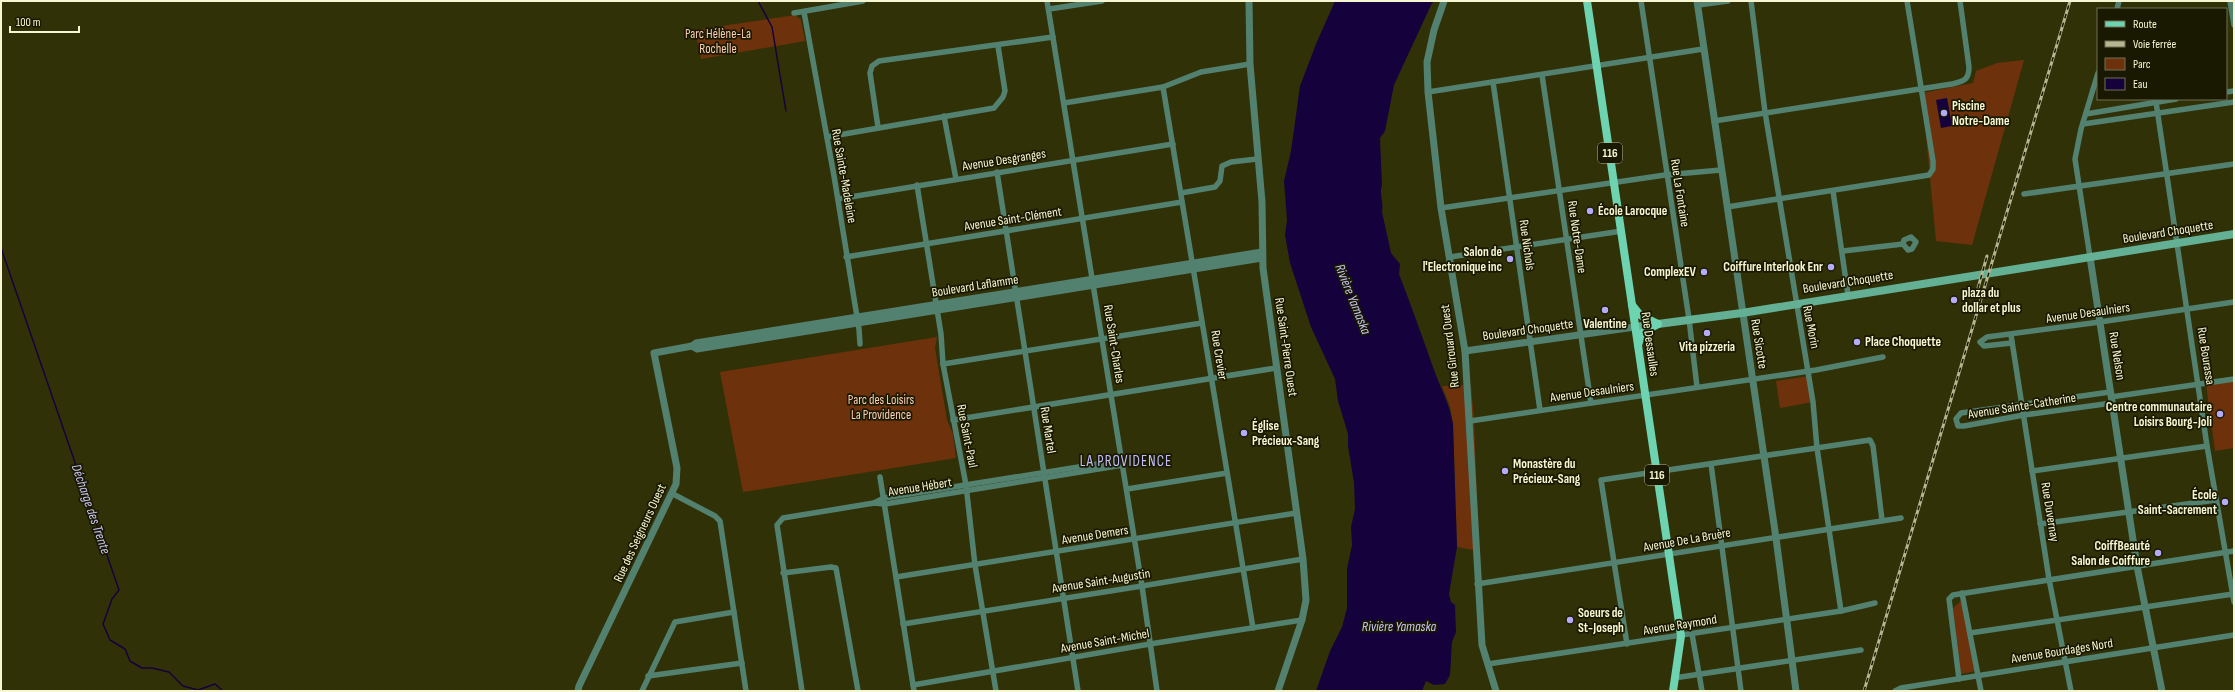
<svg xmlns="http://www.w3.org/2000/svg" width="2235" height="692" font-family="'Sofia Sans Condensed',sans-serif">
	<rect width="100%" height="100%" fill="#313108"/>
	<!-- green -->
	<g fill="#6d320b">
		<polygon points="795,15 801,20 805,41 701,59 695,30"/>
		<polygon points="2024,60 1972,245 1936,241 1922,93 1973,83 1976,71 1997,63"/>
		<polygon points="937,337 935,348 947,420 953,434 956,458 743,492 720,372"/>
		<polygon points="1809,376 1813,402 1780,408 1776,381"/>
		<polygon points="2234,379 2234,448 2215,451 2206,384"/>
		<polygon points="1471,385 1474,419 1479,551 1457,547 1453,424 1450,406 1442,386"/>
		<polygon points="1961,601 1976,671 1961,674 1953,608"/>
	</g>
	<!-- water -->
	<g fill="#15023c">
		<path d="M1335,1H1436L1432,3L1394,85L1385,131L1380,138L1382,185C1379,193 1384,203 1382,212L1391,253L1400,264L1399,274C1411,305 1422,336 1433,367C1440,388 1449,401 1453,424L1457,547L1449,594L1451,602L1455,605L1456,632L1452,642L1450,675L1445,684L1434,685L1426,681L1422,691H1316L1330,651L1342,627L1347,608V569L1352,545L1351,527L1355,509L1354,483L1348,446V434L1338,401L1335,379L1311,327L1290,263L1285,235L1287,220L1284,181L1291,151L1300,86L1316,44Z"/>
		<polygon points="1947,98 1952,126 1941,128 1936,100"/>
	</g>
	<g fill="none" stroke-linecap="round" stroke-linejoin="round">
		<!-- stream -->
		<g stroke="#15023c" stroke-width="1.5">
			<polyline points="758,1 772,27 786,111"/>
			<polyline points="1,248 119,590 112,599 103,624 110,640 125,649 130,661 142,668 152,668 169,672 183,686 198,690 215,684 223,691"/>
		</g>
		<!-- minor -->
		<g stroke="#538170" stroke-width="5.5">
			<polyline points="1047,1 1142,586 1157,691"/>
			<polyline points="1641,1 1689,319 1697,387"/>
			<polyline points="1751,1 1765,112 1813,402 1817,448 1841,611"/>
			<polyline points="2230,1 2234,25"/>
			<polyline points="1698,5 1728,1"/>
			<polyline points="1049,9 1102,1"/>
			<polyline points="2117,9 2119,1"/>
			<polyline points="804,12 834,176 859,329 860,344"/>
			<polyline points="794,13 863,1"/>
			<polyline points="1542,75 1591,403"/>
			<polyline points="1493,82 1540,410"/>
			<polyline points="1163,87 1253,628"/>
			<polyline points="1428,92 1703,49"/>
			<polyline points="2226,92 2234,91"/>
			<polyline points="2156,102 2207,446 2234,602"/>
			<polyline points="1064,103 1163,87 1201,72 1250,64"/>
			<polyline points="2086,114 2176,99"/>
			<polyline points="944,116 956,179"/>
			<path d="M1714,121L1952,84C1964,81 1969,80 1969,67L1960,1"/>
			<polyline points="2083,124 2234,102"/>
			<polyline points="878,127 870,73 872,66 879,61 1053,37"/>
			<polyline points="827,137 994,108 1003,97 1005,91 998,46"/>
			<polyline points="997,172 1078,691"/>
			<polyline points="917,185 941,334 943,364 966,485 975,565 996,691"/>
			<polyline points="1833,191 1848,295"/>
			<polyline points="1181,193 1215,187 1220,181 1222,166 1231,162 1257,159"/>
			<polyline points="2024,194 2234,164"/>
			<polyline points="838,199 1173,144"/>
			<polyline points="1727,207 1929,175 1933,169 1933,161 1907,1"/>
			<polyline points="1441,208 1665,175 1721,170"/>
			<polyline points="1843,251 1903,244 1904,240 1911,237 1916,242 1912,249 1908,250 1903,244"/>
			<polyline points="846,257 1182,202"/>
			<polyline points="1450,257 1622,231"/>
			<polyline points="2090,257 2075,159 2081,129 2098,73"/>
			<polyline points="2011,335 2049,579 2071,691"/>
			<polyline points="2012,343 1984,346 1980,342 1987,337 2100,322 2234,302"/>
			<polyline points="943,364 1202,323"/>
			<polyline points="2110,392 1961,413 1956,419 1958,426 1964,426 2024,415 2112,403"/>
			<polyline points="2111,397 2234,379"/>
			<polyline points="953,420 1276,368"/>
			<polyline points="1470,421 1816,370 1883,357"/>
			<polyline points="1711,464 1741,691"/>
			<polyline points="2032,471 2207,446"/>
			<polyline points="880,477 914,691"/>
			<polyline points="1127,489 1227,473"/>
			<polyline points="673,494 715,516 720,521 746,691"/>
			<polyline points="874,503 884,498 1122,460"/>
			<polyline points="2040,524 2216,500"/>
			<polyline points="783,573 831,567 836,568 858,691"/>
			<polyline points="896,577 1296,513"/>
			<polyline points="1477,584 1901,518"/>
			<polyline points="1962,593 1981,691"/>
			<polyline points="903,624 1142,586 1303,559"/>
			<polyline points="1970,633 2233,594"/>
			<polyline points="1692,634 1702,691"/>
			<polyline points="1627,644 1601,480 1870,440 1873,446 1882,520"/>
			<polyline points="1488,664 1841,611 1875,603"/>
			<polyline points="648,676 742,663"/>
			<polyline points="1674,678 1861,650"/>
			<polyline points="1959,679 1949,599 1953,595 2234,551"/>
			<polyline points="913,685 1150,644 1302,620"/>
			<polyline points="642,691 675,622 734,612"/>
			<polyline points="802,691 777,525 783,518 874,503 885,504 1123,465"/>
			<polyline points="1895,691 1901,688 2234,635"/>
		</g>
		<!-- tertiary -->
		<g stroke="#538170" stroke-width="7">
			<polyline points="1249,1 1250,64 1262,202 1263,268 1303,559 1306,600 1302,620 1278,691"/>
			<polyline points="1444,1 1434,30 1427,62 1428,92 1441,208 1465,351 1482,645 1496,691"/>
			<polyline points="1697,1 1776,538 1796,691"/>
			<polyline points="2090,257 2137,566 2162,691"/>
			<polyline points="692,346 697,349 1262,258"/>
			<polyline points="1465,351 1635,327"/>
			<polyline points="578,691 579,686 676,484 677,468 654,353 692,346 696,343 1262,252"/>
		</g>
		<!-- secondary -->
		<polyline stroke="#63b094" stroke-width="8" points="1635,327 1742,313 2234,234"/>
		<!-- primary -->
		<g stroke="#6ed3b0" stroke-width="8">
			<polyline points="1587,1 1681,636 1673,691"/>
			<polyline points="1632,305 1640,315 1658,324"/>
			<polyline points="1638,345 1642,333 1658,324"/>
		</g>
		<!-- rail casing -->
		<g stroke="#b6b791" stroke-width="3">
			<g id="rail">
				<polyline points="1978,288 1987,256"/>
				<polyline points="1864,691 2070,1"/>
			</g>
		</g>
		<!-- rail -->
		<use href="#rail" stroke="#191800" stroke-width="1.5" stroke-dasharray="4.5" stroke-linecap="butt"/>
	</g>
	<!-- markers -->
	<g fill="#b4acf9" stroke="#191800" stroke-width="1.5">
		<circle cx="1944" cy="113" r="4"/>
		<circle cx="1590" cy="211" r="4"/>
		<circle cx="1510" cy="259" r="4"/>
		<circle cx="1831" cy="267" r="4"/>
		<circle cx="1704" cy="272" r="4"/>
		<circle cx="1954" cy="300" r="4"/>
		<circle cx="1605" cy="310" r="4"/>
		<circle cx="1707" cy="333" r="4"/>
		<circle cx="1857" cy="342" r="4"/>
		<circle cx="2220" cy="414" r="4"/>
		<circle cx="1244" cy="433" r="4"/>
		<circle cx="1505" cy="471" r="4"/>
		<circle cx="2225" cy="502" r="4"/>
		<circle cx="2158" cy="553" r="4"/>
		<circle cx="1570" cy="620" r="4"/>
	</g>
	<g text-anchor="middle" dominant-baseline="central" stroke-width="3.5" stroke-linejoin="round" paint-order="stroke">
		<!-- shield labels -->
		<g fill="#191800" stroke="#b4b493" stroke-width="1">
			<rect x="1598" y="143" width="24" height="20" rx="3"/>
			<rect x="1645" y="465" width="24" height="20" rx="3"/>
		</g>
		<g font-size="12" font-weight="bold" fill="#f6f7d2">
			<text x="1610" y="153">116</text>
			<text x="1657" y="475">116</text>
		</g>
		<!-- park labels -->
		<g font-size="13" fill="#fdcdb5" stroke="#191800">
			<text x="718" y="34">Parc Hélène-La<tspan x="718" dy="15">Rochelle</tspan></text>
			<text x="881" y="400">Parc des Loisirs<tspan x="881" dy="15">La Providence</tspan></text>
		</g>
		<!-- poi labels -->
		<g font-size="13" font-weight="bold" fill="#f6f7d2" stroke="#191800" text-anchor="start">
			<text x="1952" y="106">Piscine<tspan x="1952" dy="15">Notre-Dame</tspan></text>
			<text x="1598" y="211">École Larocque</text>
			<text x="1502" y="252" text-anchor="end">Salon de<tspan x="1502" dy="15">l'Electronique inc</tspan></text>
			<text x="1823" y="267" text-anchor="end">Coiffure Interlook Enr</text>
			<text x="1696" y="272" text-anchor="end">ComplexEV</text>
			<text x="1962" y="293">plaza du<tspan x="1962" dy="15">dollar et plus</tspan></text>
			<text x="1605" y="324" text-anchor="middle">Valentine</text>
			<text x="1865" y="342">Place Choquette</text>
			<text x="1707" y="347" text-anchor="middle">Vita pizzeria</text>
			<text x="2212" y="407" text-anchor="end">Centre communautaire<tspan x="2212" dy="15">Loisirs Bourg-Joli</tspan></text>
			<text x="1252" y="426">Église<tspan x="1252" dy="15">Précieux-Sang</tspan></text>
			<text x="1513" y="464">Monastère du<tspan x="1513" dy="15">Précieux-Sang</tspan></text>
			<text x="2217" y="495" text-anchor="end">École<tspan x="2217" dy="15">Saint-Sacrement</tspan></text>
			<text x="2150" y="546" text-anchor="end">CoiffBeauté<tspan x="2150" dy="15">Salon de Coiffure</tspan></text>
			<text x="1578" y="613">Soeurs de<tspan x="1578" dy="15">St-Joseph</tspan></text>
		</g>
		<!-- street labels -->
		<g font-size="13" fill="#f6f7d2" stroke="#191800">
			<text transform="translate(1004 160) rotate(-9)">Avenue Desgranges</text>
			<text transform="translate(844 176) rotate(80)">Rue Sainte-Madeleine</text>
			<text transform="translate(1680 193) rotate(81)">Rue La Fontaine</text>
			<text transform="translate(1013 219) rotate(-9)">Avenue Saint-Clément</text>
			<text transform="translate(2168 232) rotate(-9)">Boulevard Choquette</text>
			<text transform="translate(1577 237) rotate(82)">Rue Notre-Dame</text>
			<text transform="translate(1527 245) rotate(82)">Rue Nichols</text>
			<text transform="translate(1848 282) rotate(-9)">Boulevard Choquette</text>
			<text transform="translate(975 286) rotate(-9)">Boulevard Laflamme</text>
			<text transform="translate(2088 313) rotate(-8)">Avenue Desaulniers</text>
			<text transform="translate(1811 327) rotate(79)">Rue Morin</text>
			<text transform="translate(1528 330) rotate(-8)">Boulevard Choquette</text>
			<text transform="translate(1114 344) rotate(81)">Rue Saint-Charles</text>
			<text transform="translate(1650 344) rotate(82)">Rue Dessaulles</text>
			<text transform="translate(1759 344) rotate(81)">Rue Sicotte</text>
			<text transform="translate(1450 346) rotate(-97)">Rue Girouard Ouest</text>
			<text transform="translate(1286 347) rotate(82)">Rue Saint-Pierre Ouest</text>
			<text transform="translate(1219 355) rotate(81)">Rue Crevier</text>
			<text transform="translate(2117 356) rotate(81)">Rue Nelson</text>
			<text transform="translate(2206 356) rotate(81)">Rue Bourassa</text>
			<text transform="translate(1592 392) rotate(-8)">Avenue Desaulniers</text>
			<text transform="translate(2022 406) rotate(-9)">Avenue Sainte-Catherine</text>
			<text transform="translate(1048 430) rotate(81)">Rue Martel</text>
			<text transform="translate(967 436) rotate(79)">Rue Saint-Paul</text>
			<text transform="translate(920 487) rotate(-9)">Avenue Hébert</text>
			<text transform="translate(2050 512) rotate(81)">Rue Duvernay</text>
			<text transform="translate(640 533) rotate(-65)">Rue des Seigneurs Ouest</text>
			<text transform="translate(1095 535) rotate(-9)">Avenue Demers</text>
			<text transform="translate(1687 540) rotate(-10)">Avenue De La Bruère</text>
			<text transform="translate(1101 581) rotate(-9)">Avenue Saint-Augustin</text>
			<text transform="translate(1680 625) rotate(-9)">Avenue Raymond</text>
			<text transform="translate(1105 641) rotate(-10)">Avenue Saint-Michel</text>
			<text transform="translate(2062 651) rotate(-9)">Avenue Bourdages Nord</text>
		</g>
		<!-- water labels -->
		<g font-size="14" font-style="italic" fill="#c8c4f2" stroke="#191800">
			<text transform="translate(1353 299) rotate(68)">Rivière Yamaska</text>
			<text transform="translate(91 509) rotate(71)">Décharge des Trente</text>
			<text x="1399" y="626">Rivière Yamaska</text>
		</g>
		<!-- quarter labels -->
		<g font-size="15" letter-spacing="1" fill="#c3bef7" stroke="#191800">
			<text x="1126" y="461">LA PROVIDENCE</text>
		</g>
	</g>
	<!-- border -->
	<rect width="2235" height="692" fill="none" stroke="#f6f7d2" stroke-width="4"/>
	<!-- legend -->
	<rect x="2097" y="8" width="130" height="92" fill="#191800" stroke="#717154"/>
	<rect x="2105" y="21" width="20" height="6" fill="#6ed3b0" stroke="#717154"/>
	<text x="2133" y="28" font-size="12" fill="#f6f7d2">Route</text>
	<rect x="2105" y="41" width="20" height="6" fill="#b6b791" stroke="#717154"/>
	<text x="2133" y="48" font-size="12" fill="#f6f7d2">Voie ferrée</text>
	<rect x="2105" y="58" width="20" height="12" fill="#6d320b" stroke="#717154"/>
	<text x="2133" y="68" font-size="12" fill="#f6f7d2">Parc</text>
	<rect x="2105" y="78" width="20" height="12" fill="#15023c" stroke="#717154"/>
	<text x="2133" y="88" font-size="12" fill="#f6f7d2">Eau</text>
	<!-- scale -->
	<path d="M10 26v6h69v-6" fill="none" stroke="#f6f7d2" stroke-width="2"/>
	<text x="16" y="26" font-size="12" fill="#f6f7d2" stroke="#191800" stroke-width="3" paint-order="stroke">100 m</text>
</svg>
